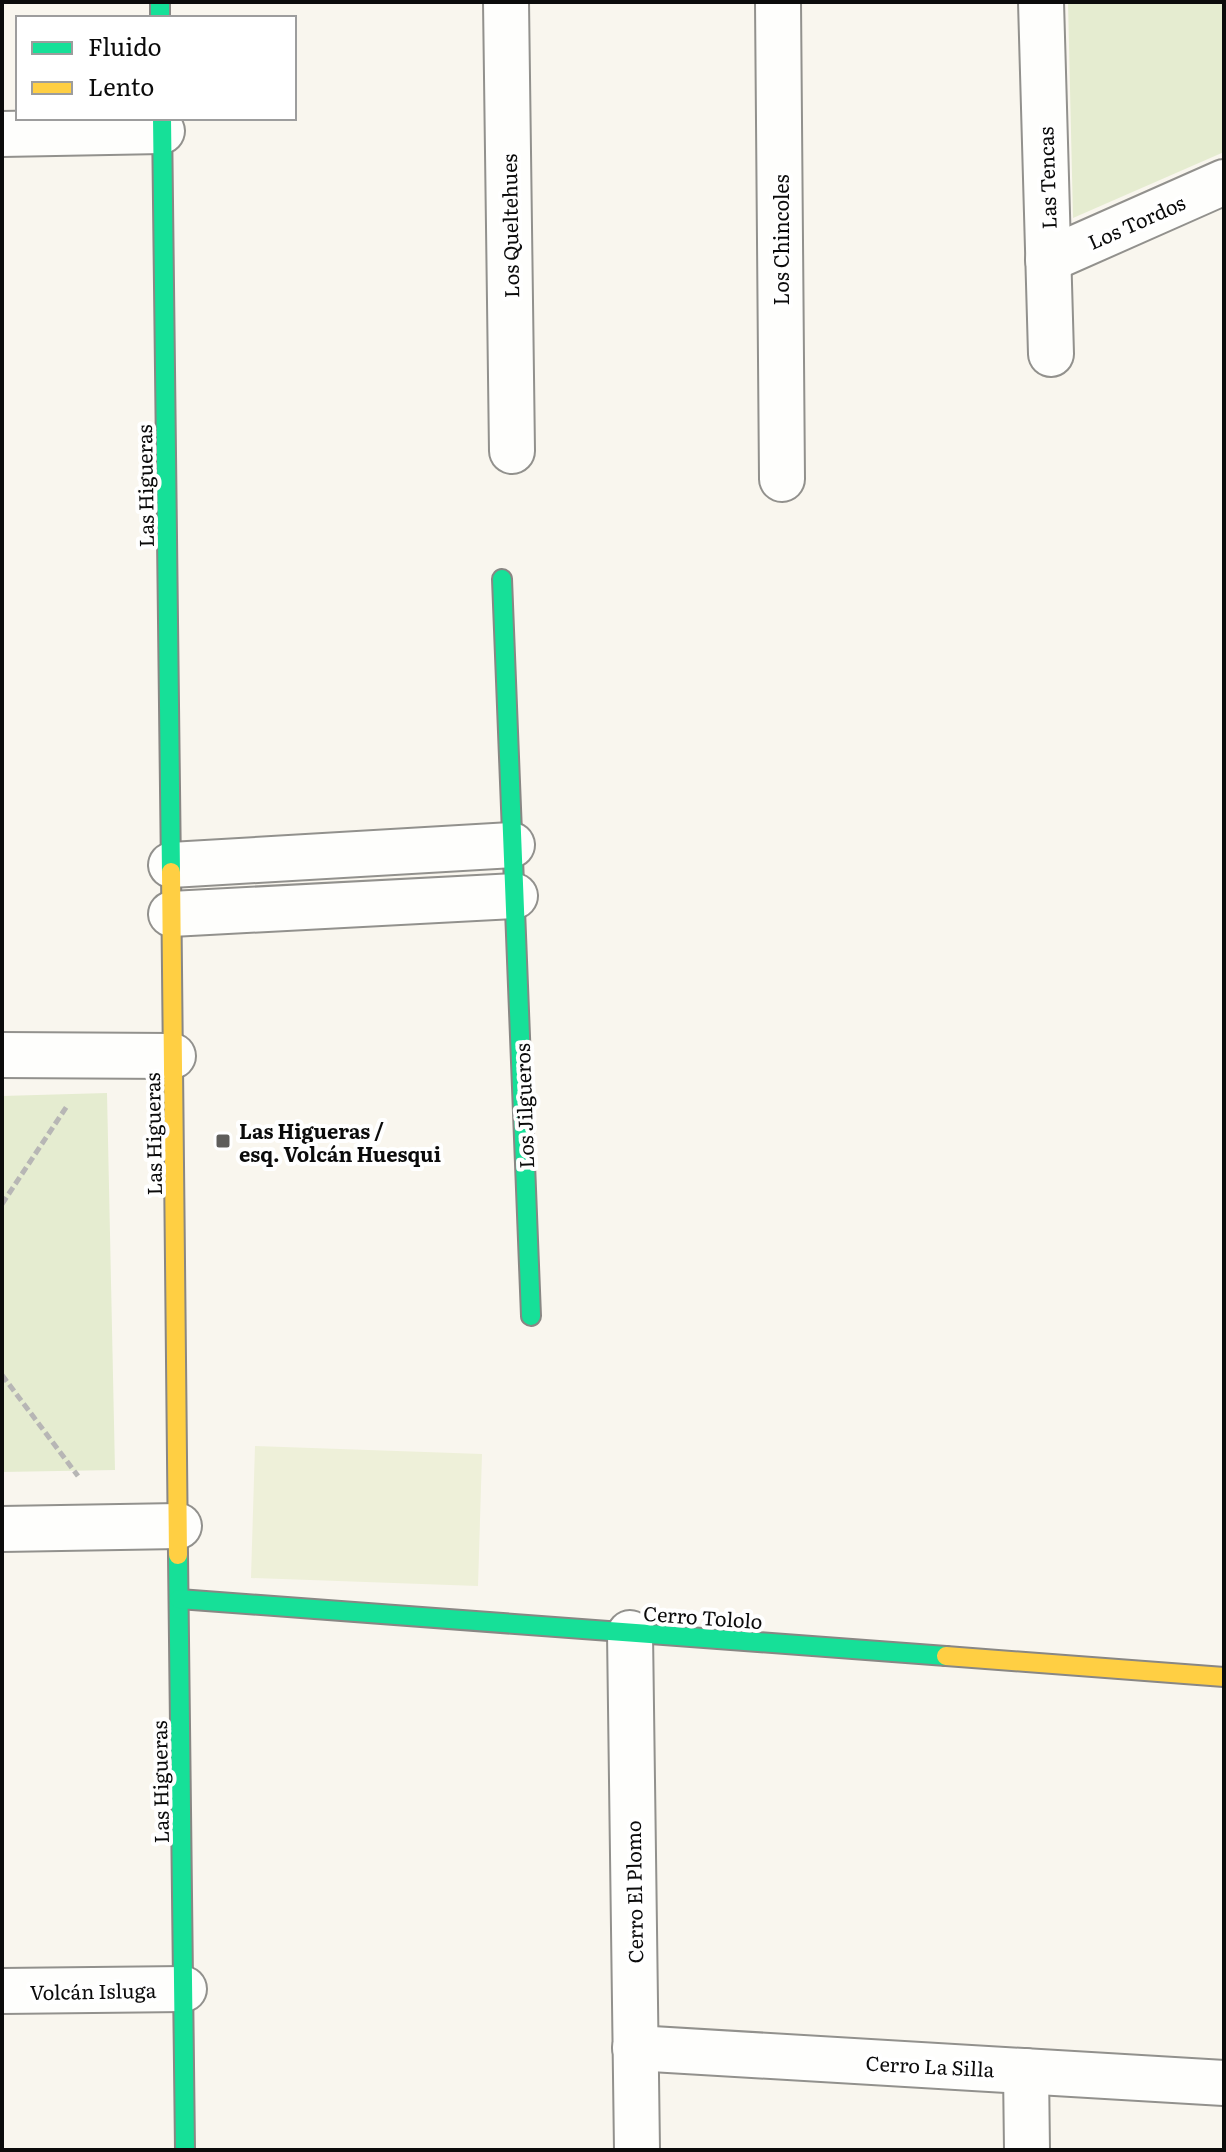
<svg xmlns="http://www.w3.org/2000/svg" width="1226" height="2152" font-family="Literata,serif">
	<rect width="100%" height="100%" fill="#f9f6ee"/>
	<!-- green -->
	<g fill="#e5ecd0">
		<polygon points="1068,2 1224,2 1224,152 1073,218"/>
		<polygon points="107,1093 115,1470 2,1472 2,1096"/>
	</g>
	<!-- pitch -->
	<polygon fill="#eef0d9" points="255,1446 482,1454 478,1586 251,1578"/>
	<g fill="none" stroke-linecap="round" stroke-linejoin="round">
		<!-- street casing -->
		<g stroke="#92918d" stroke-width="48">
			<g id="street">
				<polyline points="506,2 512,451"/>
				<polyline points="778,2 782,479"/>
				<polyline points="1041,2 1051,354"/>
				<polyline points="2,134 162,131"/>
				<polyline points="1048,260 1224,182"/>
				<polyline points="171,865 512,845"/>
				<polyline points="171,914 515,896"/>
				<polyline points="2,1055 173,1056"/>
				<polyline points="2,1529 179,1526"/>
				<polyline points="630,1633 637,2150"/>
				<polyline points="2,1991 184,1989"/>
				<polyline points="635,2048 1224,2083"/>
				<polyline points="1026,2071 1027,2150"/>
			</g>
		</g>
		<!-- fast casing -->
		<g stroke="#898784" stroke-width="22">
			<g id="fast">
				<polyline points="160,2 160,18"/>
				<polyline points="162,118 171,872"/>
				<polyline points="502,579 531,1316"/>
				<polyline points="178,1555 185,2150"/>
				<polyline points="179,1599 946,1656"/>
			</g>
		</g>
		<!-- slow casing -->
		<g stroke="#898784" stroke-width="22">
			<g id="slow">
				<polyline points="171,872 178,1555"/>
				<polyline points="946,1656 1224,1677"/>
			</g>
		</g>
		<!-- path -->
		<g stroke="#b7b6b5" stroke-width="5" stroke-dasharray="8 4" stroke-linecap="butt">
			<polyline points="2,1204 67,1106"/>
			<polyline points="2,1375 78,1476"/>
		</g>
		<!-- street -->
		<use href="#street" stroke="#fefefc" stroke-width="44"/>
		<!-- fast -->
		<use href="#fast" stroke="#16e098" stroke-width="18"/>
		<!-- slow -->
		<use href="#slow" stroke="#ffcf43" stroke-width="18"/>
	</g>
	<!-- markers -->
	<rect fill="#5e5d5a" stroke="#fff" stroke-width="3" x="215" y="1133" width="16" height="16" rx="4"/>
	<g text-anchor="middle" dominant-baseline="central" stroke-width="8" stroke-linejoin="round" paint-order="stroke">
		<!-- street labels -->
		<g font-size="20" fill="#0b0b0b" stroke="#fff">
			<text transform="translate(1046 178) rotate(-92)">Las Tencas</text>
			<text transform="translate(1136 221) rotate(-24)">Los Tordos</text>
			<text transform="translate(509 226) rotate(-91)">Los Queltehues</text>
			<text transform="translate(780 240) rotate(-90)">Los Chincoles</text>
			<text transform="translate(144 486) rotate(-91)">Las Higueras</text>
			<text transform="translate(523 1106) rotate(-92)">Los Jilgueros</text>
			<text transform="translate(152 1134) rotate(-91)">Las Higueras</text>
			<text transform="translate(703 1616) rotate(4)">Cerro Tololo</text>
			<text transform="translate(159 1782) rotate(-91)">Las Higueras</text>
			<text transform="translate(633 1892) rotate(-91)">Cerro El Plomo</text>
			<text transform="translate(93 1990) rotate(-1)">Volcán Isluga</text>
			<text transform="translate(930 2065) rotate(3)">Cerro La Silla</text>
		</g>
		<!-- poi labels -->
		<g font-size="20" font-weight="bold" fill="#0b0b0b" stroke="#fff" text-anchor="start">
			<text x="239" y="1130">Las Higueras /<tspan x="239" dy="23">esq. Volcán Huesqui</tspan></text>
		</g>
	</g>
	<!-- border -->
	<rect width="1226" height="2152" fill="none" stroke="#0b0b0b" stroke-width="8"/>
	<!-- legend -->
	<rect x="16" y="16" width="280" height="104" fill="#ffffff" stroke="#9d9d9d" stroke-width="2"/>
	<rect x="32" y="42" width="40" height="12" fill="#16e098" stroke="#9d9d9d" stroke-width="2"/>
	<text x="88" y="56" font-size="24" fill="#0b0b0b">Fluido</text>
	<rect x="32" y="82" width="40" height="12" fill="#ffcf43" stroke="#9d9d9d" stroke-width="2"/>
	<text x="88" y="96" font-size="24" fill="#0b0b0b">Lento</text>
</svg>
